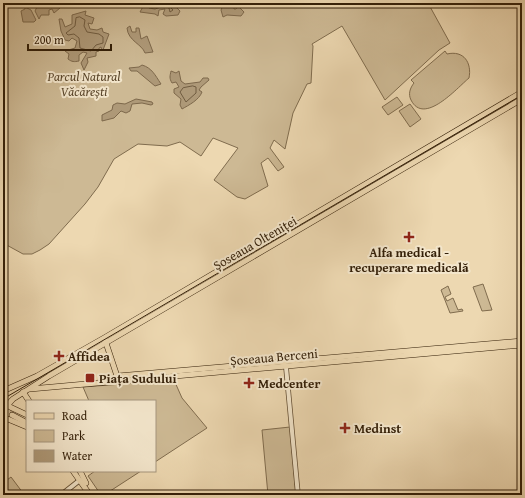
<svg xmlns="http://www.w3.org/2000/svg" width="525" height="498" font-family="'Gentium Book Plus',serif">
	<rect width="100%" height="100%" fill="#edd8b1"/>
	<filter id="stains"><feTurbulence type="fractalNoise" baseFrequency=".005" numOctaves="4"/><feColorMatrix values="0 0 0 0 .2 0 0 0 0 .09 0 0 0 0 .02 0 0 0 .5 -.17"/></filter>
	<radialGradient id="worn" r=".72"><stop offset=".6" stop-color="#630" stop-opacity="0"/><stop offset="1" stop-color="#630" stop-opacity=".3"/></radialGradient>
	<!-- green -->
	<g fill="#cdb994" stroke="#806c4e">
		<polygon points="3,3 428,3 450,43 439,50 385,100 342,26 312,44 313,46 311,83 307,84 293,113 285,149 274,140 270,148 284,167 278,171 268,158 261,163 268,186 245,199 237,197 214,180 238,148 213,138 201,156 180,142 167,146 138,144 114,159 98,187 85,204 49,244 40,250 32,254 23,254 3,243"/>
		<path d="M445,51L447,54C464,50 472,63 469,78C457,88 424,126 411,100C408,94 410,88 414,83L411,80Z"/>
		<polygon points="397,97 403,105 388,115 382,107"/>
		<polygon points="410,104 421,119 410,127 399,111"/>
		<polygon points="483,284 492,310 482,311 473,287"/>
		<polygon points="448,286 451,294 445,297 447,301 453,298 458,310 462,309 463,311 450,313 441,290"/>
		<polygon points="174,380 182,398 207,428 155,462 155,401 89,401 83,387"/>
		<polygon points="290,427 296,495 268,495 262,430"/>
		<polygon points="95,471 141,471 104,495 101,495 88,476"/>
		<polygon points="11,477 23,493 9,495 3,487 3,483"/>
	</g>
	<!-- water -->
	<g fill="#ae9978" stroke="#7d684b">
		<polygon points="35,3 49,3 50,5 52,3 59,3 60,8 54,13 52,9 49,10 49,15 41,15 39,19 35,11 37,7"/>
		<polygon points="145,3 172,3 180,11 178,15 166,16 163,14 165,9 159,10 158,16 155,14 140,12"/>
		<polygon points="224,3 234,3 234,9 236,9 238,6 244,12 241,16 227,15 223,17 221,10"/>
		<polygon points="25,7 31,10 36,20 34,22 23,22 21,11 25,9"/>
		<path d="M86,11L85,15L94,18L92,24L88,23L90,29L97,30L102,28L103,32L109,34L103,50L102,51L101,47L99,48V51L96,52V56L87,58L88,62L84,70L81,63L87,53L83,52L79,55V61C74,62 72,62 68,59L69,54L65,51L75,48L77,41L72,38L69,41L65,40L61,31L59,19H62L65,27L72,24V15Z"/>
		<path d="M130,26L132,32H136V28H139L141,39L147,36L153,52L145,53C142,44 128,41 127,28Z"/>
		<path d="M142,65C152,68 155,75 161,84L155,86L137,71H131L129,68L139,67Z"/>
		<path d="M171,71L176,73L179,71L181,81L185,84L200,82L203,78H208L209,80L201,87L199,90L202,92C199,100 189,105 182,109L180,105L181,99L174,93V89L179,87L176,82L172,83C169,78 170,76 171,71Z"/>
		<polygon points="136,99 152,102 153,104 151,105 142,103 132,104 130,111 126,113 121,111 114,118 102,121 102,115 112,110 113,105 117,103 125,104"/>
	</g>
	<g fill="none" stroke-linecap="round" stroke-linejoin="round">
		<!-- shore -->
		<g stroke="#705c40" stroke-width="1">
			<polyline points="148,3 149,8 155,9 164,6 169,8 170,12 173,10 170,7 170,3"/>
			<polygon points="80,17 85,20 84,26 87,32 99,34 103,37 103,43 96,45 91,51 80,48 79,38 74,34 68,35 66,33 75,26 76,18"/>
			<polygon points="193,86 196,87 196,93 186,102 180,92 183,88"/>
		</g>
		<!-- major-tunnel -->
		<polyline stroke="#c8b38f" stroke-width="5" stroke-dasharray="5 2.5" stroke-linecap="butt" points="3,407 14,412"/>
		<!-- minor casing -->
		<g stroke="#624d32" stroke-width="5.5">
			<g id="minor">
				<polyline points="286,367 298,495"/>
				<polyline points="61,495 80,480"/>
			</g>
		</g>
		<!-- major casing -->
		<g stroke="#331f08" stroke-width="6">
			<g id="major">
				<polyline points="105,340 118,379"/>
				<polyline points="118,376 522,341"/>
				<polyline points="30,389 522,345"/>
				<polyline points="3,391 37,376 104,338 522,92"/>
				<polyline points="23,392 29,401"/>
				<polyline points="3,400 10,407 27,415"/>
				<polyline points="3,410 13,399 49,376 522,99"/>
				<polyline points="12,415 27,423"/>
				<polyline points="3,417 27,427"/>
				<polyline points="73,471 90,495"/>
				<polyline points="80,471 86,483"/>
			</g>
		</g>
		<!-- minor -->
		<use href="#minor" stroke="#f3e6cc" stroke-width="4"/>
		<!-- major -->
		<use href="#major" stroke="#edd8b1" stroke-width="5"/>
		<!-- tram -->
		<polyline stroke="#331f08" stroke-width="1" points="3,399 522,95"/>
	</g>
	<!-- markers -->
	<g fill="#8f2418" stroke="#f3e6cc" stroke-width="1.5">
		<path d="M407 231h4v4h4v4h-4v4h-4v-4h-4v-4h4z"/>
		<path d="M57 350h4v4h4v4h-4v4h-4v-4h-4v-4h4z"/>
		<rect x="85" y="373" width="10" height="10" rx="2"/>
		<path d="M247 377h4v4h4v4h-4v4h-4v-4h-4v-4h4z"/>
		<path d="M343 422h4v4h4v4h-4v4h-4v-4h-4v-4h4z"/>
	</g>
	<g text-anchor="middle" dominant-baseline="central" stroke-width="4" stroke-linejoin="round" paint-order="stroke">
		<!-- park labels -->
		<g font-size="13" font-style="italic" fill="#5a462b" stroke="#f3e6cc">
			<text x="84" y="76">Parcul Natural<tspan x="84" dy="15">Văcărești</tspan></text>
		</g>
		<!-- street labels -->
		<g font-size="13" fill="#331f08" stroke="#f3e6cc">
			<text transform="translate(255 243) rotate(-30)">Șoseaua Olteniței</text>
			<text transform="translate(274 357) rotate(-5)">Șoseaua Berceni</text>
		</g>
		<!-- poi labels -->
		<g font-size="13" font-weight="bold" fill="#331f08" stroke="#f3e6cc" text-anchor="start">
			<text x="409" y="252" text-anchor="middle">Alfa medical -<tspan x="409" dy="15">recuperare medicală</tspan></text>
			<text x="68" y="356">Affidea</text>
			<text x="99" y="378">Piața Sudului</text>
			<text x="258" y="383">Medcenter</text>
			<text x="354" y="428">Medinst</text>
		</g>
	</g>
	<!-- margin -->
	<rect width="525" height="498" fill="none" stroke="#edd8b1" stroke-width="16"/>
	<rect x="4" y="4" width="517" height="490" fill="none" stroke="#331f08" stroke-width="2"/>
	<rect x="8" y="8" width="509" height="482" fill="none" stroke="#331f08"/>
	<!-- legend -->
	<rect x="26" y="400" width="130" height="72" fill="#f3e6cc" stroke="#a6967e"/>
	<rect x="34" y="413" width="20" height="6" fill="#edd8b1" stroke="#a6967e"/>
	<text x="62" y="420" font-size="12" fill="#331f08">Road</text>
	<rect x="34" y="430" width="20" height="12" fill="#cdb994" stroke="#a6967e"/>
	<text x="62" y="440" font-size="12" fill="#331f08">Park</text>
	<rect x="34" y="450" width="20" height="12" fill="#ae9978" stroke="#a6967e"/>
	<text x="62" y="460" font-size="12" fill="#331f08">Water</text>
	<!-- scale -->
	<path d="M28 44v6h83v-6" fill="none" stroke="#331f08" stroke-width="2"/>
	<text x="34" y="44" font-size="12" fill="#331f08" stroke="#f3e6cc" stroke-width="3" paint-order="stroke">200 m</text>
	<rect width="100%" height="100%" filter="url(#stains)"/>
	<rect width="100%" height="100%" fill="url(#worn)"/>
</svg>
